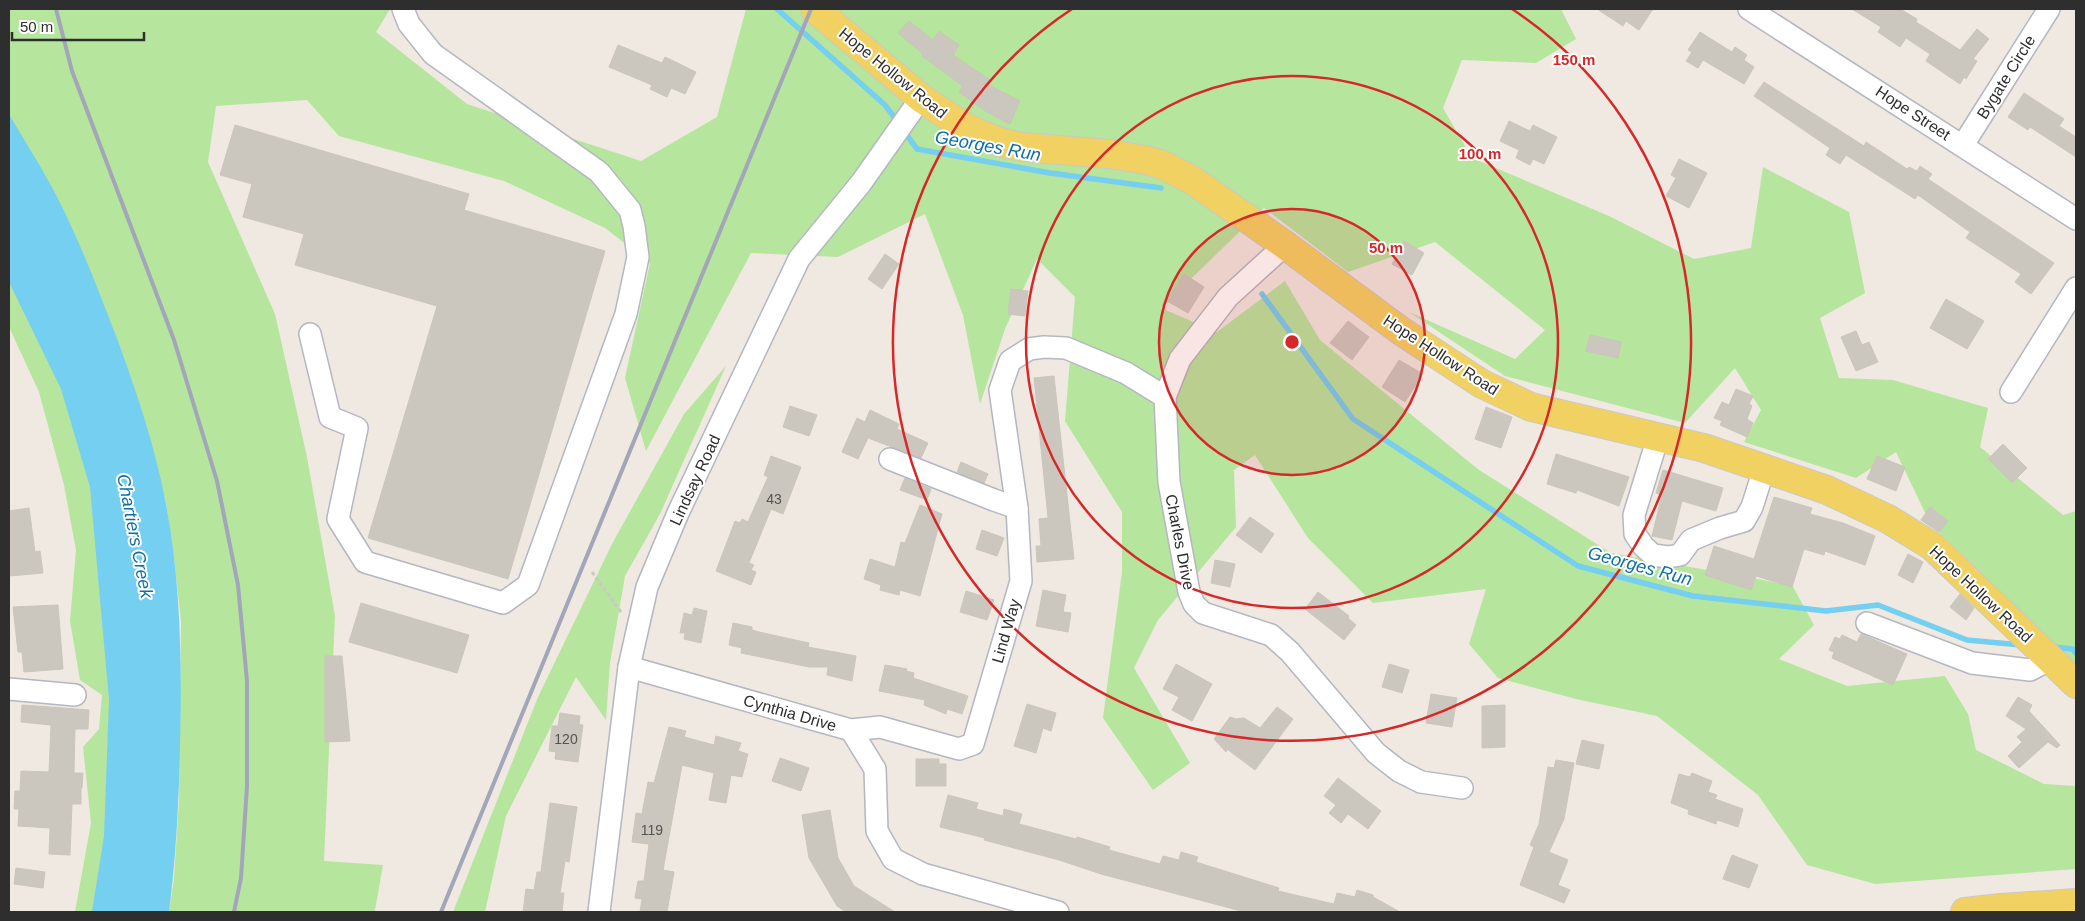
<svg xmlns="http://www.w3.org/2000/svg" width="2085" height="921" font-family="Helvetica,sans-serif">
	<rect width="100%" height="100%" fill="#efe9e1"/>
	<!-- green -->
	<g fill="#b6e59e">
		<polygon points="9,9 390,9 376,32 467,104 641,161 717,117 746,9 1561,9 1576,39 1536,63 1462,60 1443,108 1472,158 1609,216 1694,259 1751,248 1763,167 1849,212 1865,293 1820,318 1839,378 1893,380 1988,408 1980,447 2063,515 2076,511 2076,666 1930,523 1896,452 1856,478 1744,442 1761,410 1735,368 1685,423 1505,376 1409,312 1515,359 1545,330 1435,242 1348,272 1264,208 1161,308 1217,332 1285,281 1320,340 1479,470 1611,553 1792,585 1814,625 1779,659 1847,686 1945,676 1968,714 1976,750 2044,784 2076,786 2076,869 1875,884 1807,865 1758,795 1657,716 1576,699 1498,678 1469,644 1486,589 1373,603 1308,538 1255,455 1234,470 1236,527 1158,620 1134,668 1190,763 1153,790 1103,718 1122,572 1122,512 1065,421 1075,297 1037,259 1005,329 980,404 963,315 925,214 838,257 751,253 646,451 625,378 650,263 605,228 504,181 339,136 307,100 216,106 208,162 275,314 307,457 335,616 324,861 383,865 375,910 374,912 169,912 174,878 179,801 181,621 174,558 166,503 148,432 9,115"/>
		<polygon points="9,237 77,399 112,575 123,751 99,912 75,912 91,823 83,747 99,729 102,695 80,680 70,621 76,550 64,485 39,392 9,327"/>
		<polygon points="726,366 660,514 625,576 610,663 606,720 576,677 506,816 485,912 453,912 538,697 612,544 684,414"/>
	</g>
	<!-- water -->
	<path fill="#75cff0" d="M9,114C25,142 43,169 57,197C80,242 98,289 116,336C136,390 155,446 166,504C181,584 182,664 180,745C179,801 176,857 169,912H92L104,836L109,700L90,487L61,389L9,282Z"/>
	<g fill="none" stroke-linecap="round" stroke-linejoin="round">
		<!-- stream -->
		<g stroke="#75cff0" stroke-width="5.5">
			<polyline points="777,9 885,105 898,122"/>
			<polyline points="903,130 917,149 1050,173 1161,188"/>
			<polyline points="1262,294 1353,419 1578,566 1693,596 1826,611 1878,605 1967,640 2021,645"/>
			<polyline points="2053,647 2073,649 2076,653"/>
		</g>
	</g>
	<!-- building -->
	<g fill="#cbc7bf" stroke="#cbc5ba">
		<polygon points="1597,9 1653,9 1639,30 1626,21 1623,26"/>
		<polygon points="1852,9 1900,9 1917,19 1916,22 1960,50 1977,29 1989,39 1973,59 1977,61 1966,79 1964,77 1960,84 1926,61 1930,54 1906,38 1900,47 1878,32 1881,27"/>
		<polygon points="909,21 933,40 939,31 959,45 953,55 990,80 987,84 1020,101 1010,124 987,112 959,92 963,86 922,56 923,54 898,33"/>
		<polygon points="1700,32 1732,52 1735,47 1747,55 1744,60 1754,67 1744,84 1703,60 1698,68 1686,61 1692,52 1688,50"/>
		<polygon points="618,45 662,63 665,57 696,72 685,94 671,88 667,97 650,89 652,85 609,67"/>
		<polygon points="1764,82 1864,146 1866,142 1907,169 1909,167 1917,171 1920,166 1932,174 1928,179 2054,263 2031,294 2015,282 2021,274 1966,238 1970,232 1918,195 1915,199 1846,155 1840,164 1826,155 1830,148 1754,96"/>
		<polygon points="2024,93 2064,119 2059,126 2076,137 2076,157 2030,127 2028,130 2008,117"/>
		<polygon points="1509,121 1530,131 1533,125 1557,137 1544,164 1533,159 1530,165 1516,158 1519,150 1500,141"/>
		<polygon points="235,125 469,194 464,210 605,251 508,579 368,538 437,306 295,265 304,234 243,217 252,184 220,175"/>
		<polygon points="1679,159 1707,173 1689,208 1666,196 1676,178 1671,175"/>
		<polygon points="1404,241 1424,253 1412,275 1392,264"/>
		<polygon points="885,254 899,264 882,289 868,279"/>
		<polygon points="1184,274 1204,287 1188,313 1167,301"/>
		<polygon points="1011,289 1028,291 1025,316 1008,314"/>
		<polygon points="1946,299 1984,321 1967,349 1930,328"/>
		<polygon points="1348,321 1369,337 1352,360 1330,343"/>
		<polygon points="1856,331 1862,345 1869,342 1878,362 1856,371 1841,337"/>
		<polygon points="1590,335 1621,342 1618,358 1586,351"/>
		<polygon points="1399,360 1423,374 1405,402 1382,387"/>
		<polygon points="1054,376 1074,559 1037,562 1036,546 1041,546 1039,519 1048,518 1034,378"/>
		<polygon points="1736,389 1753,396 1749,404 1752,406 1747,419 1753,423 1747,437 1720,425 1722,421 1714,418 1722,402 1729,405"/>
		<polygon points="790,406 817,415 809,436 783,427"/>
		<polygon points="1486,407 1512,417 1501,448 1475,439"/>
		<polygon points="870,410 899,424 897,429 928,443 921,458 868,438 858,459 842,452 857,418 865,422"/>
		<polygon points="2003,444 2027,468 2012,483 1988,459"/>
		<polygon points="1556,454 1629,477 1619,506 1577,490 1576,493 1547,484"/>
		<polygon points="771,456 801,467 783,514 771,509 749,563 754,565 751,570 756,572 751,585 716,571 735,521 740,523 742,519 748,522 768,477 764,475"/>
		<polygon points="1877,456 1905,467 1896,491 1867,479"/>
		<polygon points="961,462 988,474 984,483 957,472"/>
		<polygon points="1663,470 1723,488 1716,511 1682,501 1672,540 1652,536 1662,495 1656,493"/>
		<polygon points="905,478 931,489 927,500 900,490"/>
		<polygon points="1774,497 1812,508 1810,514 1843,523 1875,536 1865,565 1825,551 1824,555 1804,549 1792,587 1756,576 1751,590 1705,575 1714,546 1754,559"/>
		<polygon points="920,505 942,514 920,596 900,590 899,595 880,590 881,585 864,579 870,559 895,567 901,542 905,543"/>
		<polygon points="1930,507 1948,521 1939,532 1921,520"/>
		<polygon points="29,508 35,552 40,551 43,573 9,576 9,511"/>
		<polygon points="1250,517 1274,534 1261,553 1236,535"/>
		<polygon points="982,530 1004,538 997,556 976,549"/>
		<polygon points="1908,554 1923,562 1913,583 1898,575"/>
		<polygon points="1215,560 1235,564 1230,587 1211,583"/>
		<polygon points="1043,590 1066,595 1063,612 1071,613 1068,632 1036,626"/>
		<polygon points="966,591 994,600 987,620 960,612"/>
		<polygon points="1318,592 1349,616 1348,618 1356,625 1344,640 1305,609"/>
		<polygon points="1960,594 1974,608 1966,620 1950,607"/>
		<polygon points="361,603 469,635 457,673 349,642"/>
		<polygon points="58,605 63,669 24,672 22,652 18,652 13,607"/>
		<polygon points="694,608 707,611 701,643 684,639 685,633 680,633 684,613 692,615"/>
		<polygon points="733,623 752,627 752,630 759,632 809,643 808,647 856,656 852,681 827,675 828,667 809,667 741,653 742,648 729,645"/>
		<polygon points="1861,634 1907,654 1893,685 1832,658 1834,652 1829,650 1835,637 1840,639 1842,635 1857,642"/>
		<polygon points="325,656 342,656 350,741 325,742"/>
		<polygon points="1176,664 1212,684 1192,721 1172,710 1179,697 1163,689"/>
		<polygon points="1389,664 1409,670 1402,693 1382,687"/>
		<polygon points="885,665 907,669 906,671 914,673 913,678 968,696 962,714 947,709 946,714 924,705 925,700 879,691"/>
		<polygon points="1431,694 1457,698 1452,727 1426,723"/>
		<polygon points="2018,697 2032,705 2029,711 2060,745 2057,748 2048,742 2019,768 2008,756 2022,742 2017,737 2026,729 2006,716"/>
		<polygon points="1027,704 1056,713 1051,731 1043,728 1036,753 1014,746"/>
		<polygon points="22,705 89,710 88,729 75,729 74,773 83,773 82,788 81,788 81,804 72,804 70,855 49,854 50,828 18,826 19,809 14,809 15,791 20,791 21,771 49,772 51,725 21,722"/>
		<polygon points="1505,705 1505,747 1482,748 1482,706"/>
		<polygon points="1277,707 1293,719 1255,770 1227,749 1226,752 1214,739 1230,717 1236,719 1244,718 1260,728"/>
		<polygon points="560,713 580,716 579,724 583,725 578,762 555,759 556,752 549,751 552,726 558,726"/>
		<polygon points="669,727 686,731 684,737 714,745 716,736 741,743 738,751 748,754 742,777 731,775 726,803 709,800 714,773 682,765 663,870 674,872 667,912 640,912 642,899 635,898 638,881 644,881 649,844 632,842 636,813 642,814 648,782 654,783"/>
		<polygon points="1582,740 1604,745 1599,769 1576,764"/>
		<polygon points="780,758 809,768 801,791 772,781"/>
		<polygon points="916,759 939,759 939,764 946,764 946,786 916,786"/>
		<polygon points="1556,760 1574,763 1564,819 1549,852 1568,860 1558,885 1570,890 1564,903 1520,885 1534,847 1530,845 1539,824 1548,767 1554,768"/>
		<polygon points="1692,773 1712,781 1708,792 1717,795 1715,799 1743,809 1738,827 1717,820 1716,824 1688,814 1689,810 1671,803 1679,774 1690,777"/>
		<polygon points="1338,778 1381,811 1368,829 1348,814 1341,823 1329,813 1336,805 1324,796"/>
		<polygon points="948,795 978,803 976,809 1003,816 1004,809 1022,814 1019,824 1076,839 1077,837 1110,847 1109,850 1160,864 1163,856 1179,860 1181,852 1198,857 1196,862 1279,888 1278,891 1334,904 1337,893 1355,897 1357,890 1373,895 1373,897 1400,912 1245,912 1101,874 1059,860 984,840 985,838 940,827"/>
		<polygon points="550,803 577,807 569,862 565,861 560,893 564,893 562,912 523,912 526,889 534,890 537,872 541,872"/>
		<polygon points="830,810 838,858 854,886 895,912 846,912 837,906 809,858 802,815"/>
		<polygon points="1732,855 1758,865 1749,888 1723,879"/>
		<polygon points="16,868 45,872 43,888 14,884"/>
	</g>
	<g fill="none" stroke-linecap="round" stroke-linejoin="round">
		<!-- minor casing -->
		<g stroke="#b4b7c1" stroke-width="24">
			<g id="minor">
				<polyline points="1749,9 2076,219"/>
				<polyline points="1963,145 2049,9"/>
				<polyline points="1285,245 1228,297 1180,359 1165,397 1169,482 1189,592 1194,604 1203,613 1271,635 1290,652 1376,753 1399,771 1421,782 1462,788"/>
				<polyline points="310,334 330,417 357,428 338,519 365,562 503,603 528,585 626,314 638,257 634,226 630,210 599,172 433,54 409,24 403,9"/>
				<polyline points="2011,392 2076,288"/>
				<polyline points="1658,437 1634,515 1635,534 1644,547 1653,555 1668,557 1680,555 1691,540 1720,528 1744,521 1752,507 1764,469"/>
				<polyline points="890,459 994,500 1017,508"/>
				<polyline points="1867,623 1972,663 2030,670 2051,659"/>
				<polyline points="629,667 851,730 875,769 877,831 893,859 923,874 1058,912"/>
				<polyline points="9,689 75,695"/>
				<polyline points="851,730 880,727 959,749 973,744 1021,581 1017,508 1000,390 1010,361 1029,349 1044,347 1066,348 1126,373 1165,397"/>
				<polyline points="599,912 629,667 647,587 678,513 799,259 861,183 921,98"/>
			</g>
		</g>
		<!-- major casing -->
		<g stroke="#c9c9c9" stroke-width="30">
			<g id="major">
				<polyline points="815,9 921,98 963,126 980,134 1000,142 1022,147 1110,154 1146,160 1163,165 1192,180 1285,245 1401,331 1482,384 1531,407 1704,448 1827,490 1888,519 1932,546 2076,684"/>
				<polyline points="1965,912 2001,908 2076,903"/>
			</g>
		</g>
		<!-- path -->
		<polyline stroke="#c9c9c9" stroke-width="3" stroke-dasharray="4 2.5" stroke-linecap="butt" points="592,572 621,612"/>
		<!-- minor -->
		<use href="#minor" stroke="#fff" stroke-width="21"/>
		<!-- major -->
		<use href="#major" stroke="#f2d163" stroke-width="28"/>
		<!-- rail -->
		<g stroke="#a3a6b8" stroke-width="4">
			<polyline points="56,9 72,71 174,340 217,481 238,585 247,681 247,786 241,878 234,912"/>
			<polyline points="441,912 811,9"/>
		</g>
	</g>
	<!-- distance rings -->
	<circle cx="1292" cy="342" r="133" fill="#d62828" fill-opacity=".12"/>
	<g fill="none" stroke="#d62828" stroke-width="2.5">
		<circle cx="1292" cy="342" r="133"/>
		<circle cx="1292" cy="342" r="266"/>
		<path d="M1512 9A399 399 0 1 1 1072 9"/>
	</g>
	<g text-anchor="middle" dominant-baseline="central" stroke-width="4" stroke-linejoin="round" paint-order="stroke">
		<!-- number labels -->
		<g font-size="14" fill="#555452">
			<text x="774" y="499">43</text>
			<text x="566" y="739">120</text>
			<text x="652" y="830">119</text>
		</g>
		<!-- street labels -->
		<g font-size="16" fill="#2e2e2e" stroke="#fff">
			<text transform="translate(893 73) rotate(39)">Hope Hollow Road</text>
			<text transform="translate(2006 77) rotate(-58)">Bygate Circle</text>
			<text transform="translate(1913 113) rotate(33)">Hope Street</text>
			<text transform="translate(1441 355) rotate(33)">Hope Hollow Road</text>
			<text transform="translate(695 480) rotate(-65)">Lindsay Road</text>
			<text transform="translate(1180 542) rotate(79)">Charles Drive</text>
			<text transform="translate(1981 594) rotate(43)">Hope Hollow Road</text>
			<text transform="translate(1006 631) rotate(-74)">Lind Way</text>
			<text transform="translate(790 713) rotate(16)">Cynthia Drive</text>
		</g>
		<!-- water labels -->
		<g font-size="18" font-style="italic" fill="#0d6fa3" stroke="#fff">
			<text transform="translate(988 146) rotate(10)">Georges Run</text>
			<text transform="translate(135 536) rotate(79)">Chartiers Creek</text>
			<text transform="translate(1640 566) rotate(15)">Georges Run</text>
		</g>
	</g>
	<circle cx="1292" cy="342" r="8" fill="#d62828" stroke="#fff" stroke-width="2.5"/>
	<g font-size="15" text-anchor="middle" font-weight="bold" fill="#d62828" stroke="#fff" stroke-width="4" stroke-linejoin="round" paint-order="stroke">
		<text x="1574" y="65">150 m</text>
		<text x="1480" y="159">100 m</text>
		<text x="1386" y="253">50 m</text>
	</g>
	<!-- border -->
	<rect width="2085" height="921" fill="none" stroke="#2e2e2e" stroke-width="20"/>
	<!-- scale -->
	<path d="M12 32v8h132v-8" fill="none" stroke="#2e2e2e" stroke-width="2.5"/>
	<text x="20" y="32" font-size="15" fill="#2e2e2e" stroke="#ffffff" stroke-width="4" paint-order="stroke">50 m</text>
</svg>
